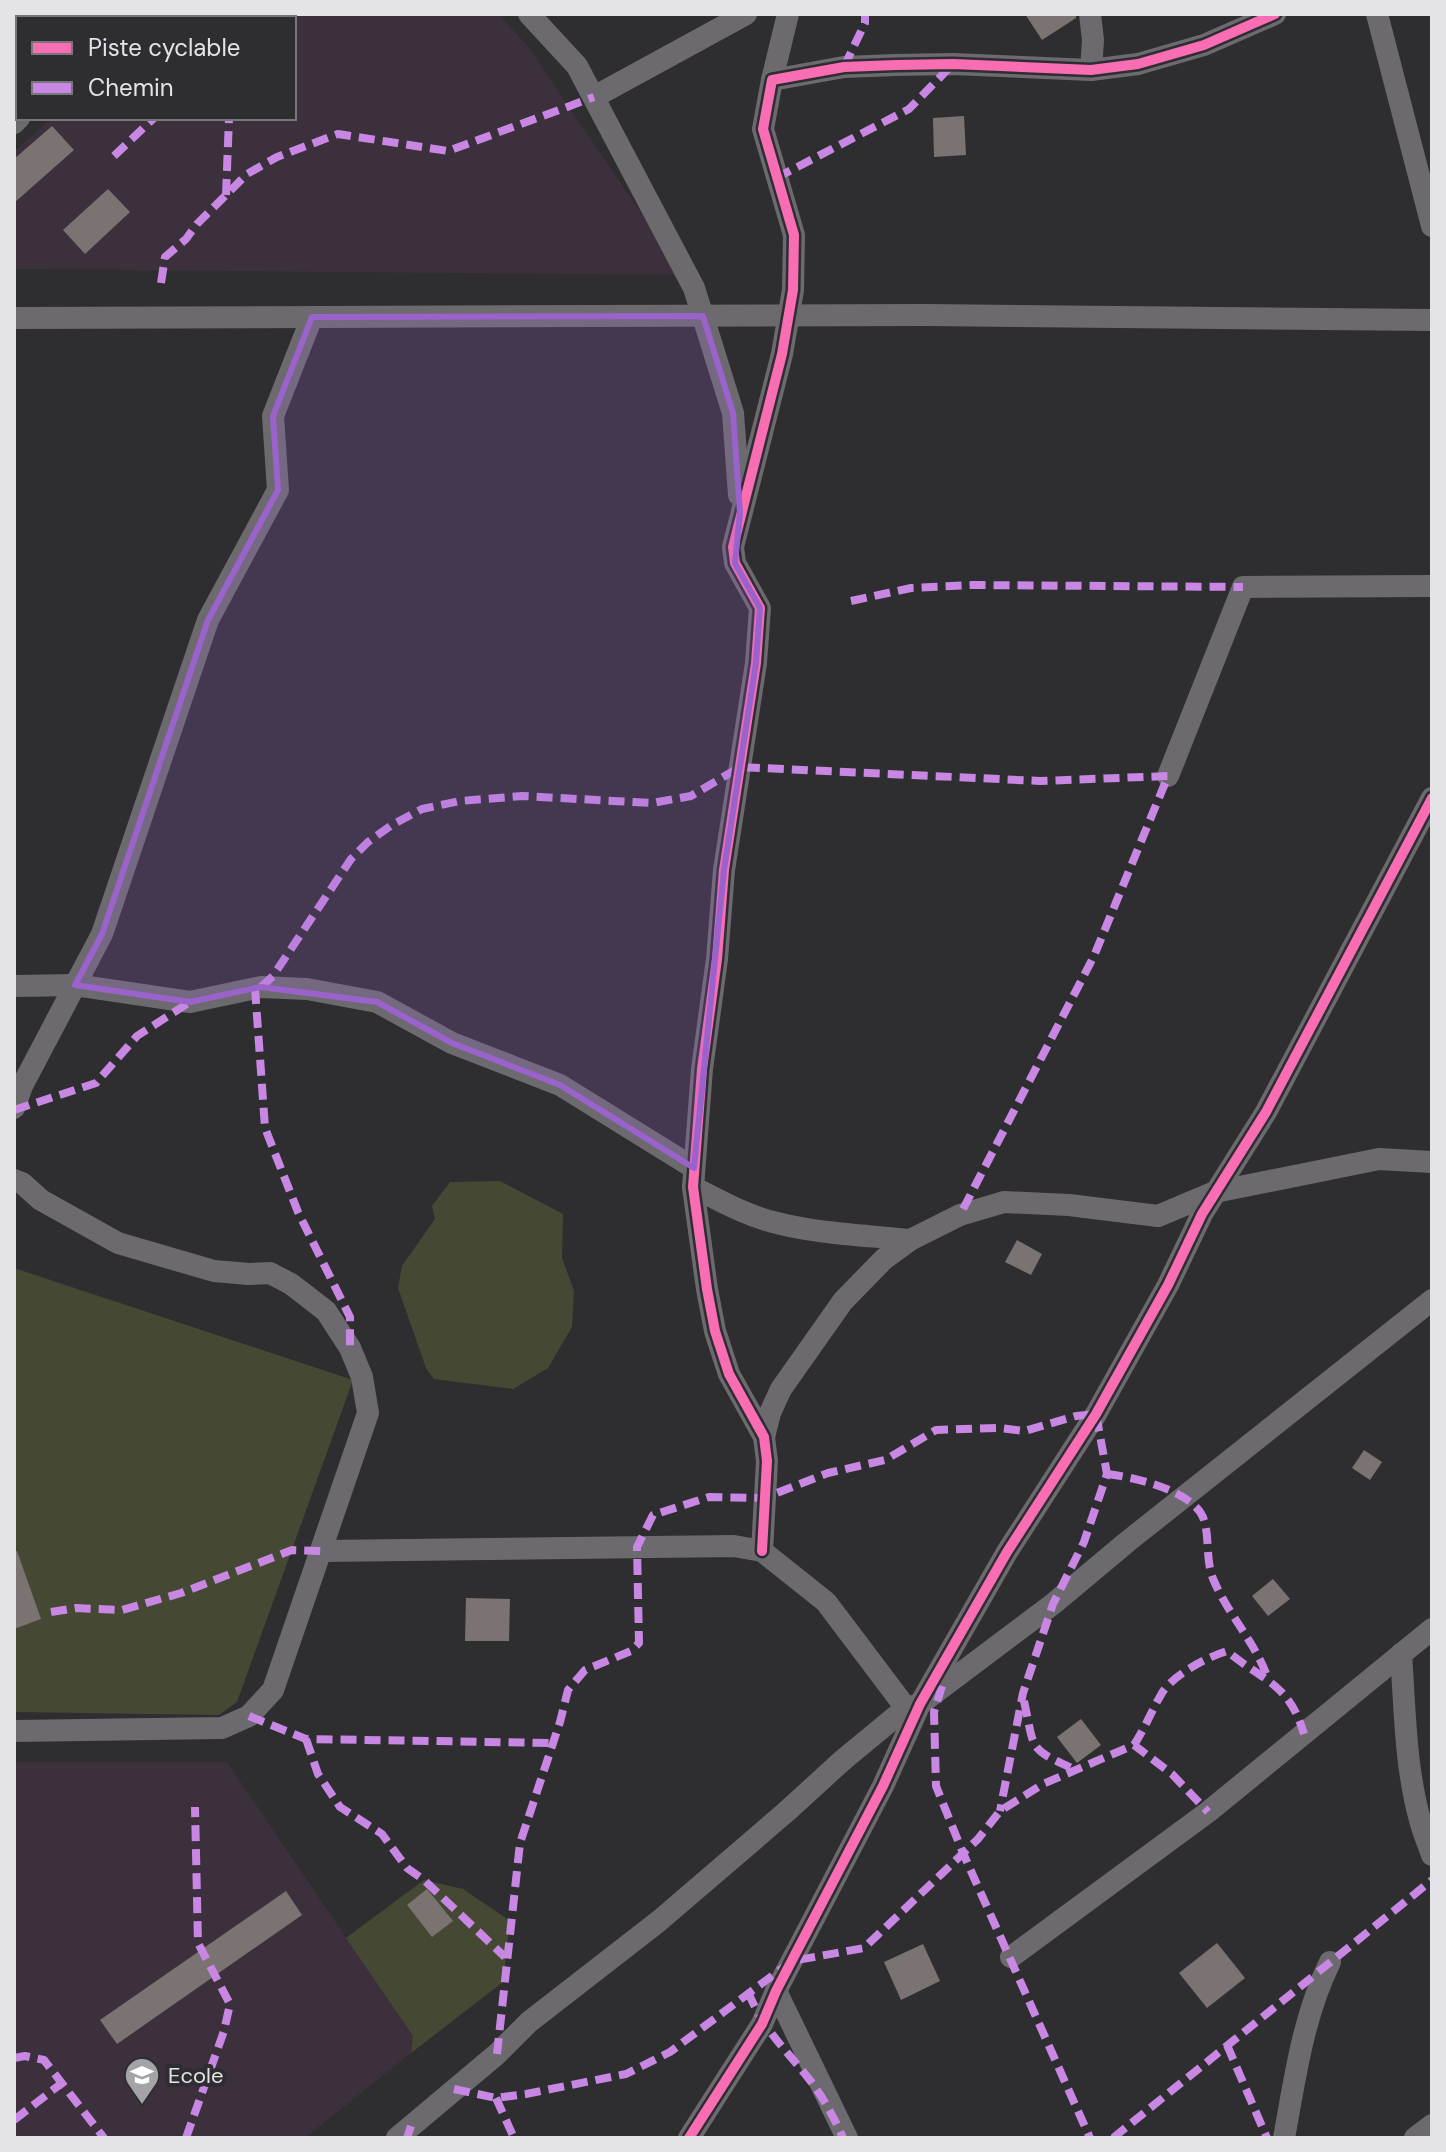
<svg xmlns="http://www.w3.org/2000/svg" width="1446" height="2152" font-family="'DM Sans',sans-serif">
	<rect width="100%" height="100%" fill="#2e2e31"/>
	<!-- education -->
	<g fill="#3b303c">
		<polygon points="170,14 498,14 527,45 683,275 14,269 14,152 52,118 294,118 294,18 165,18"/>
		<polygon points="14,1762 227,1762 413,2036 411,2053 305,2138 14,2138"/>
	</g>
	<!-- green -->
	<g fill="#454934">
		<polygon points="500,1181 563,1214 562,1258 574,1291 572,1327 548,1368 513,1389 434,1379 426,1368 398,1288 402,1266 435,1219 432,1206 450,1182"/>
		<polygon points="14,1268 353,1380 237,1702 219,1715 14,1712"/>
		<polygon points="424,1880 463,1889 510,1921 503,1982 411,2053 413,2036 346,1938"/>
	</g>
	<!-- building -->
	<g fill="#7a7372">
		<polygon points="1025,14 1076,14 1076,18 1042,40"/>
		<polygon points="964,116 966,155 934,157 933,118"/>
		<polygon points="52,126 74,150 14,203 14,159"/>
		<polygon points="108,189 130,212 85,254 63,230"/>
		<polygon points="1017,1240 1042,1254 1031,1275 1005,1262"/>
		<polygon points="1364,1450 1382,1462 1370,1480 1352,1468"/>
		<polygon points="14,1551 17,1551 41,1619 14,1629"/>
		<polygon points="1273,1579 1290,1599 1268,1616 1252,1596"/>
		<polygon points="466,1598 510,1599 509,1641 465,1641"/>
		<polygon points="1081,1719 1101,1745 1077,1763 1057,1737"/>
		<polygon points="427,1889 453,1921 432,1937 407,1905"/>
		<polygon points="286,1891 302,1915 117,2044 100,2020"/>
		<polygon points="1217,1943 1245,1978 1207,2008 1179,1973"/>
		<polygon points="923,1944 940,1981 901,2000 884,1962"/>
	</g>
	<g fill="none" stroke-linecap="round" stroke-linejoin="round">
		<!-- street -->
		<g stroke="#6c6a6e" stroke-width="22">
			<polyline points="529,14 577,66 694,288 733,413 739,495"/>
			<polyline points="1090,14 1093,40 1091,70"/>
			<polyline points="1377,14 1432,226"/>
			<polyline points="127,18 131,14"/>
			<polyline points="14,36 18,40"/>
			<polyline points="772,80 788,14"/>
			<polyline points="594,97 746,14"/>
			<polyline points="14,123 19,118"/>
			<polyline points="14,318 925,315 1432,320"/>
			<polyline points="1168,776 1243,587 1432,586"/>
			<polyline points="14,986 75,985 190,1002 261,987 307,989 377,1002 452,1043 560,1085 694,1168"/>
			<polyline points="14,1108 22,1086 102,934 208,620 278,490 273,416 312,317"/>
			<polyline points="14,1180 22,1183 41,1200 118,1243 214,1271 249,1274 270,1273 291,1284 326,1311 350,1348 362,1377 368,1413 273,1690 249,1716 222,1728 14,1731"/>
			<path d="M693,1187C719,1200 745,1215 773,1222C818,1234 864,1235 910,1240"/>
			<polyline points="764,1437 770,1413 781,1389 843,1301 884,1259 910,1240 960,1215 1004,1202 1069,1205 1158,1216 1215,1192 1379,1159 1432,1162"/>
			<polyline points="322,1551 734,1546 762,1551 826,1602 906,1708 920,1704 1053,1604 1127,1542 1432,1300"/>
			<polyline points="762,1551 767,1461 764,1437 729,1374 715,1331 707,1289 693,1187 702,1069 717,959 724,870 756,663 760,608 735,563 733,547 782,354 793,290 794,235 763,129 772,80 844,67 896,65 953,64 1091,70 1138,64 1204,45 1275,14"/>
			<path d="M1401,1654C1405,1709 1405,1766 1420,1820C1423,1832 1428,1843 1432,1855"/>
			<polyline points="1011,1957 1208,1812 1432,1629"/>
			<polyline points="776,1991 847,2138"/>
			<polyline points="397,2138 497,2054 529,2022 659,1921 786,1812 843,1760 906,1708"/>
			<polyline points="689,2138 762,2024 776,1991 883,1786 920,1704 1007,1552 1096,1414 1168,1285 1202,1214 1266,1112 1432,798"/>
			<path d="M1284,2138C1295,2078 1303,2017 1330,1962"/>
			<polyline points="1415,2138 1432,2125"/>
		</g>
		<!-- quiet -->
		<g stroke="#c787e3" stroke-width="8" stroke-dasharray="16 8" stroke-linecap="butt">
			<polyline points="262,18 266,14"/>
			<polyline points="844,67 865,23 865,14"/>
			<polyline points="114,156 154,118"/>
			<polyline points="776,178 909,109 953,64"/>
			<polyline points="226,195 229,118"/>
			<polyline points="161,283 165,257 186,239 197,224 247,174 277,157 338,134 448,151 594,97"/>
			<polyline points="851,601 911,588 972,585 1243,587"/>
			<polyline points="261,987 273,976 351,859 368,842 392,825 422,809 460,801 522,796 652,803 691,796 740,767 1040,781 1168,776 1094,956 960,1215"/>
			<polyline points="255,988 265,1128 298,1212 350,1317 350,1348"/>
			<polyline points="14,1110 96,1083 137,1036 190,1002"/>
			<path d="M1107,1474C1134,1477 1195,1491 1204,1520C1210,1539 1205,1561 1214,1581C1229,1616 1256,1643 1268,1679"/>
			<polyline points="51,1612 76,1608 122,1610 181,1593 292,1550 322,1551"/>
			<polyline points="942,1686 934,1712 936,1786 963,1853 1090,2138"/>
			<path d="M1024,1701C1035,1750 1027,1748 1074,1769"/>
			<polyline points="249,1716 306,1739 554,1743"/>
			<polyline points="306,1739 318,1774 340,1807 382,1834 407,1868 424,1880 505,1957"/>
			<path d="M1134,1745C1145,1728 1152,1710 1162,1693C1173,1675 1207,1657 1227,1651C1264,1682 1289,1683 1304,1734"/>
			<path d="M748,1992C765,2032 783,2046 809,2079C823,2097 834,2117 843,2138"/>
			<polyline points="1227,2045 1267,2138"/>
			<polyline points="497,2054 520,1843 560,1722 568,1690 585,1670 631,1651 639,1643 637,1547 653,1515 709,1497 764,1498 828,1473 885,1460 936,1430 999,1428 1025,1431 1076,1416 1096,1414 1107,1474 1084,1542 1053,1604 1023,1693 1000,1811"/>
			<polyline points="14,2058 25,2056 44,2060 104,2138"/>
			<polyline points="454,2089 496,2098 526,2094 626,2074 670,2052 792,1961 864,1948 978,1839 1000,1811 1043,1784 1134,1745 1172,1774 1208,1812"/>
			<polyline points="496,2098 514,2138"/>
			<polyline points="14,2120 62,2083"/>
			<polyline points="186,2138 224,2031 230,2004 198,1943 195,1807"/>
			<polyline points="407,2138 411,2126"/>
			<polyline points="1113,2138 1432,1880"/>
		</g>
		<!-- cycleway casing -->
		<g stroke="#2d2d32" stroke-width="15">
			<g id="cycleway">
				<polyline points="762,1551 767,1461 764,1437 729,1374 715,1331 707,1289 693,1187 702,1069 717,959 724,870 756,663 760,608 735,563 733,547 782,354 793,290 794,235 763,129 772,80 844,67 896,65 953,64 1091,70 1138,64 1204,45 1275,14"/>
				<polyline points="689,2138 762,2024 776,1991 883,1786 920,1704 1007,1552 1096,1414 1168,1285 1202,1214 1266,1112 1432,798"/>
			</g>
		</g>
		<!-- cycleway -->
		<use href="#cycleway" stroke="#f96db3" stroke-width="10"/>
	</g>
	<!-- marked area -->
	<path fill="#9a63cb" fill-opacity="0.2" stroke="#9a63cb" stroke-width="6" stroke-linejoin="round" d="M703,316L733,413L740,513L735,563L760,608L756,663L724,870L694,1168L560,1085L452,1043L377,1002L261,987L190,1002L75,985L102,934L208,620L278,490L273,416L312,317Z"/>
	<!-- icons -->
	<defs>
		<g id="school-pin" transform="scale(1.8)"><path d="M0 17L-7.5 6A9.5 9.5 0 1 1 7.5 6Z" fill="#a4a4a8" stroke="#2d2d32"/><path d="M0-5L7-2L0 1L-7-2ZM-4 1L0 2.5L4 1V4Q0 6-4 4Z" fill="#fff"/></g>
	</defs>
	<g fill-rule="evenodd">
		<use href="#school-pin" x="142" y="2075"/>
	</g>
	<g text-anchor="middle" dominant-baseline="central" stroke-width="8" stroke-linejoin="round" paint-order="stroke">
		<!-- poi labels -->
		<g font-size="22" fill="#e4e4e8" stroke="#2d2d32" text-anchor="start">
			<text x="168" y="2075">Ecole</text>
		</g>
	</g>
	<!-- border -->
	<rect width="1446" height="2152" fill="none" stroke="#e4e4e8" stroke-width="32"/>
	<!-- legend -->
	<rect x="16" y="16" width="280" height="104" fill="#2d2d32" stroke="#76767b" stroke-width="2"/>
	<rect x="32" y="42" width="40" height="12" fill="#f96db3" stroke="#76767b" stroke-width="2"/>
	<text x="88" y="56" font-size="24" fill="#e4e4e8">Piste cyclable</text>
	<rect x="32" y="82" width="40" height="12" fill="#c787e3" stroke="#76767b" stroke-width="2"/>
	<text x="88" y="96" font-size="24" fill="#e4e4e8">Chemin</text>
</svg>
